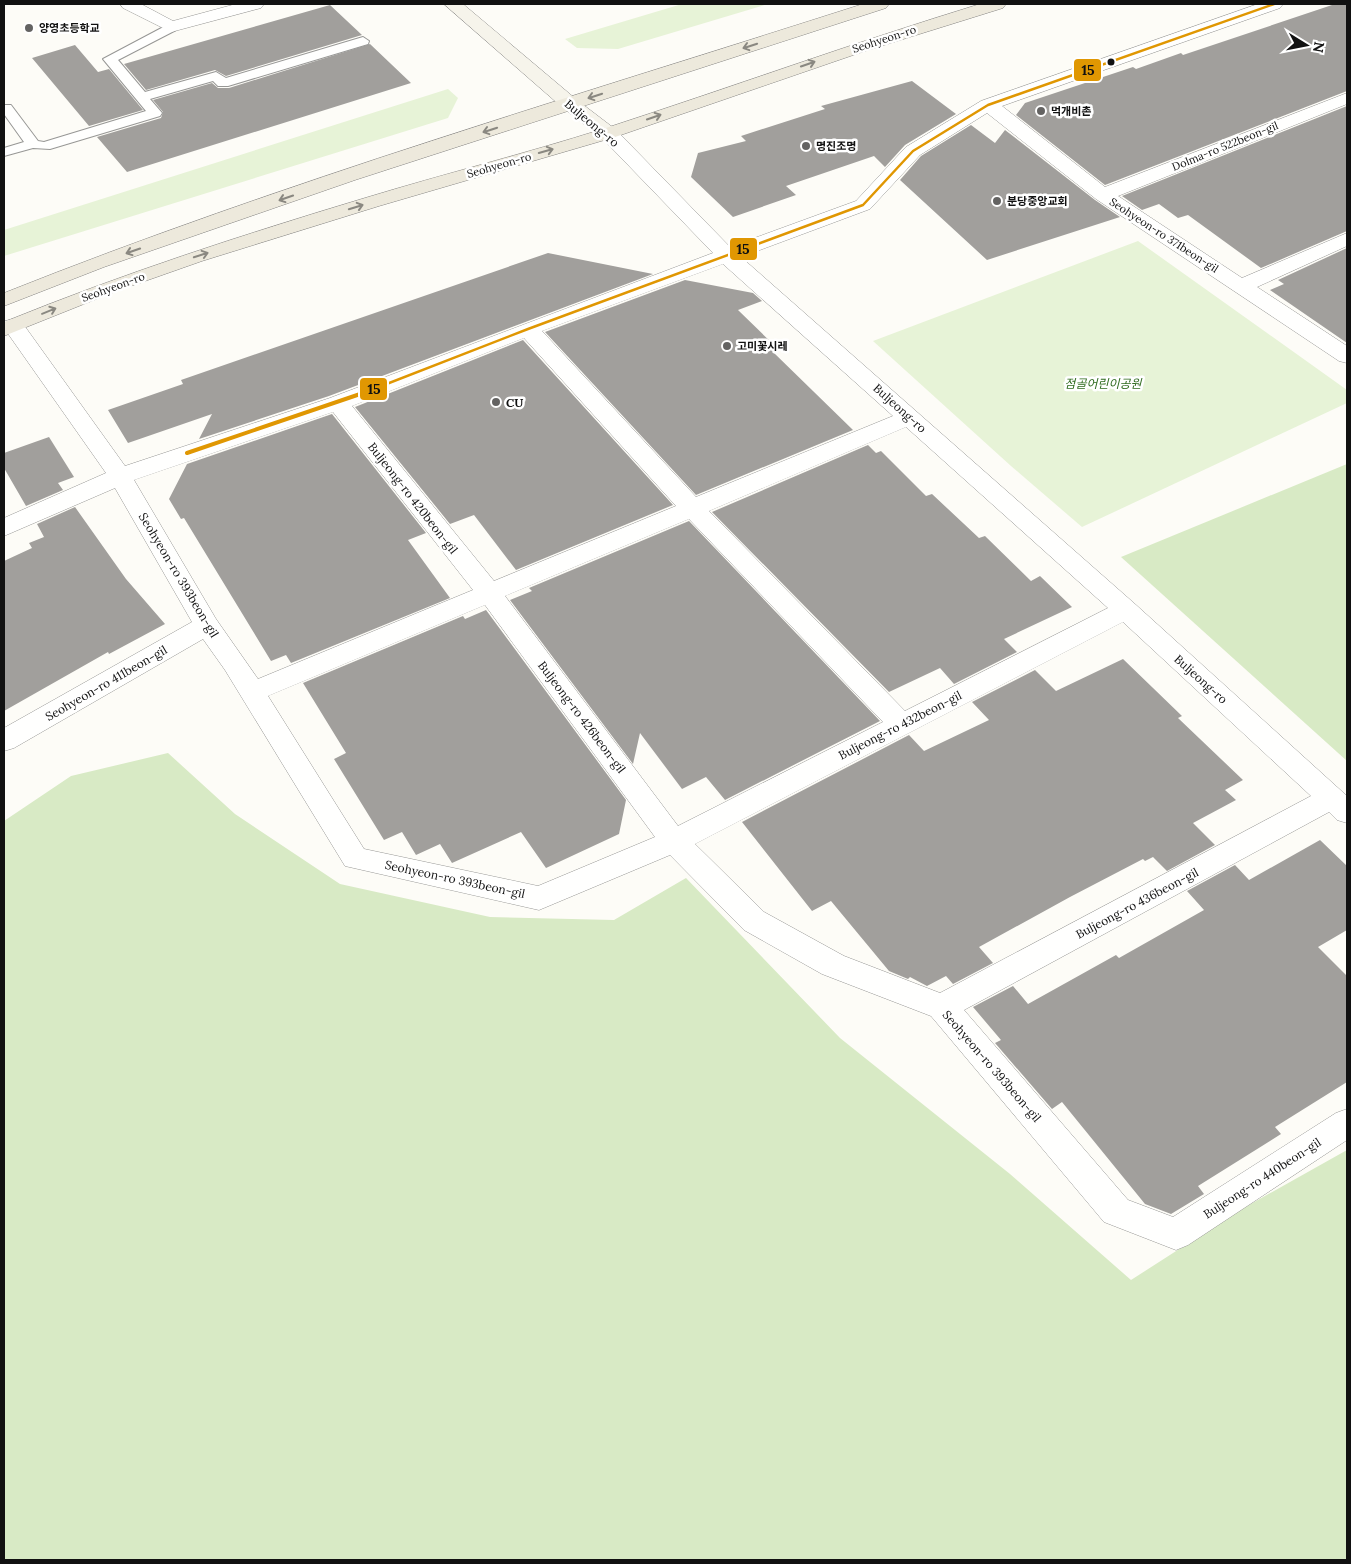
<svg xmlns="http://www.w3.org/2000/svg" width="1351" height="1564" font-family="Lora,'Noto Sans KR',serif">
	<rect width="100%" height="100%" fill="#fdfcf7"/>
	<!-- green -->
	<g fill="#e7f3d7">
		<polygon points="682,4 768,4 618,49 577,48 565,39"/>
		<polygon points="448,89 458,98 448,118 4,256 4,230"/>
		<polygon points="1138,241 1347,390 1347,403 1082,527 1011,466 873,341"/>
	</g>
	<!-- forest -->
	<g fill="#d8eac5">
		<polygon points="1347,464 1347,761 1121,557"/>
		<polygon points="168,753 235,814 340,884 490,917 614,920 686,878 840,1038 1010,1174 1131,1280 1240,1210 1347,1150 1347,1560 4,1560 4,821 71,776"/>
	</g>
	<!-- building -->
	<g fill="#a19f9c">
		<polygon points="1335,4 1347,4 1347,91 1105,185 1016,115 1025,103 1133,67 1136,69 1181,53 1183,55"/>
		<polygon points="330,5 362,35 226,76 215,70 146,90 124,64"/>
		<polygon points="370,44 411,83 127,172 97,137 161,118 163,112 153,100 212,83 218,88 229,88"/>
		<polygon points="75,45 98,72 109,69 143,110 89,126 32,58"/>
		<polygon points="912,81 956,114 905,145 885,167 874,156 786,186 796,195 733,217 691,177 698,153 746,141 741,136 825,109 821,106"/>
		<polygon points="1347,106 1347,231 1261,268 1188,215 1178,218 1159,204 1142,210 1122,196"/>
		<polygon points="971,125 995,143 1005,130 1095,200 1120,217 987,260 900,180 921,156"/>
		<polygon points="1347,248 1347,343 1270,290 1284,284 1278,280"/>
		<polygon points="548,253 653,274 329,396 199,439 212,414 128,443 108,410 183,384 181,380"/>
		<polygon points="685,280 753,293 762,301 738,310 779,350 773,352 853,430 696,495 545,332"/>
		<polygon points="523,340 673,505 516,570 474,515 450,524 355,407"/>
		<polygon points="332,414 426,533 408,540 450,598 291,663 286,655 271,661 184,518 181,519 169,499 187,464"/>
		<polygon points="49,437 74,477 58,483 63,490 26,506 4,468 4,453"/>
		<polygon points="868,445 876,453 881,451 926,496 932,494 979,538 985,536 1031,581 1040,576 1072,607 1004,639 1017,652 954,684 940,668 889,692 712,512"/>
		<polygon points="75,507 126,579 165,624 109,654 108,652 4,711 4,561 32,548 29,543 44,537 37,524"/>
		<polygon points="689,521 880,721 725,800 706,777 682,789 640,733 633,764 510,600 532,591 529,588"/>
		<polygon points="486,610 626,800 619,834 546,868 521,832 452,863 440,844 416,855 402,832 384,840 334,759 346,753 303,683 463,616 465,619"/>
		<polygon points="1123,659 1182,716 1178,718 1243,780 1225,790 1236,800 1193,823 1215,845 1167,871 1153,857 1145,861 1143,859 1070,897 979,947 993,963 953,984 946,976 927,986 910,977 908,979 889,971 831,901 812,911 742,822 909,735 924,751 989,720 972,702 1035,670 1056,691"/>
		<polygon points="1320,840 1347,866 1347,930 1318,947 1347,976 1347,1082 1275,1127 1281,1134 1198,1186 1204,1194 1171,1214 1145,1204 1062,1102 1052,1109 995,1043 1001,1040 973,1007 1013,986 1028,1004 1116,955 1119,958 1204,910 1187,891 1235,865 1249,880"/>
	</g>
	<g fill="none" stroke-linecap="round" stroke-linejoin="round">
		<!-- service casing -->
		<g stroke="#979795" stroke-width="2">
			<polygon id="service" points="171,23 177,27 176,30 118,60 145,92 216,72 226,78 363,37 369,41 368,44 228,86 218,86 213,81 150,99 162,113 160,116 50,149 33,148 4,156 4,148 24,142 4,114 4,105 11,105 38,141 44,142 146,111 103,59"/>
		</g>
		<!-- minor casing -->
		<g stroke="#979795" stroke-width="1">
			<g id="minor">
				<polygon points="120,4 141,4 173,21 236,4 264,4 261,8 171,32 123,8"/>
				<path d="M1258,4H1283L1280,8L1002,106L1105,187L1347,93V104L1118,196L1242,278L1347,233V246L1257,287L1347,346V363L1339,361L1096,199L987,113L920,155L870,209L741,257L1135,604L1347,796V823L1337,820L1329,812L964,1010L1128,1200L1173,1217L1336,1113L1347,1109V1140L1188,1245L1176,1250L1104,1222L931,1016L822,974L744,930L670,855L539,910L345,866L225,670L203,639L14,748L4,751V728L192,622L115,488L4,536V518L106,473L4,328L5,321L13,319L21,321L125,466L330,398L713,253L601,137L599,133L601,129H615L730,247L856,201L906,147L981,101ZM723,264L893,416L696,497L542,331ZM524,338L676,506L494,581L352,406ZM333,412L473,590L258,679L216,619L134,480ZM906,427L1108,608L905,711L709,511ZM689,519L883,722L678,826L505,596ZM485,605L655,837L538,886L364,849L268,696ZM1123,622L1311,796L940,993L844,956L764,912L695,844Z"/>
			</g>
		</g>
		<!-- secondary casing -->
		<g stroke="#8e8d8b" stroke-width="1">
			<polygon id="secondary" points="444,4 463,4 577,100 615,129 617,133 615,137 601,137 563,108"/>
		</g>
		<!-- primary casing -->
		<g stroke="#858482" stroke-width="1">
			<g id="primary">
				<path d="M863,4H889L886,8L355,180L104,267L4,306V293C285,181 576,96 863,4Z"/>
				<path d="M980,4H1006L1003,8L865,51L615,137L379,206L202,261L114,292L4,336V322C122,274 242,235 365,198C444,174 524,154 603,129C729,88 853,43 980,4Z"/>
			</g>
		</g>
		<!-- service -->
		<use href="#service" fill="#fffffe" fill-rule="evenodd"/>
		<!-- minor -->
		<use href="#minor" fill="#fffffe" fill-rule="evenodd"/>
		<!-- secondary -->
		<use href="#secondary" fill="#f6f4eb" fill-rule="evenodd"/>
		<!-- primary -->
		<use href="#primary" fill="#ede9dc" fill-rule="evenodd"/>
		<!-- bus-1-far1 casing -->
		<g stroke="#fff" stroke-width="5">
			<polyline id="bus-1-far1" points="366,392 528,329 863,205 913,151 988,105 1274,4"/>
		</g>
		<!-- bus-1 casing -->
		<g stroke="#fff" stroke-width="8">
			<polyline id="bus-1" points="187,453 369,391"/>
		</g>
		<!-- bus-1-far1 -->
		<use href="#bus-1-far1" stroke="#e09702" stroke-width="2.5"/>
		<!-- bus-1 -->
		<use href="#bus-1" stroke="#e09702" stroke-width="4"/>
	</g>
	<!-- one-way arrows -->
	<defs><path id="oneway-shaft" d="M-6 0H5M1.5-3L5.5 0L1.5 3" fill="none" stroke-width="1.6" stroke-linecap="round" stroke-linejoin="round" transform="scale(1.25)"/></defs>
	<g stroke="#8a8881">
		<use href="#oneway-shaft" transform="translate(750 46) rotate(162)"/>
		<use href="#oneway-shaft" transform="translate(808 64) rotate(-19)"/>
		<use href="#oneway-shaft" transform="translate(595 96) rotate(162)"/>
		<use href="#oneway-shaft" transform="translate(654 117) rotate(-19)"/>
		<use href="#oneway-shaft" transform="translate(490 130) rotate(162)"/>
		<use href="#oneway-shaft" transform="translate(546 151) rotate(-16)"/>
		<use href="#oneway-shaft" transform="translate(286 198) rotate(161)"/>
		<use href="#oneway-shaft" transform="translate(356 207) rotate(-17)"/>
		<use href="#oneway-shaft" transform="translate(133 251) rotate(161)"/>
		<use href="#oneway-shaft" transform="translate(201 255) rotate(-18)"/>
		<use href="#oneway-shaft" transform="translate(49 311) rotate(-22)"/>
	</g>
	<!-- markers -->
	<g fill="#646362" stroke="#fff" stroke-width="2">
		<circle cx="29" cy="28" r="5"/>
		<circle cx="1041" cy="111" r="5"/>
		<circle cx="806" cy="146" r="5"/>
		<circle cx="997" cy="201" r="5"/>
		<circle cx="727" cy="346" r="5"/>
		<circle cx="496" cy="402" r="5"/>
	</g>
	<circle fill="#111" stroke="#fff" stroke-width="2" cx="1111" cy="62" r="4.5"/>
	<g text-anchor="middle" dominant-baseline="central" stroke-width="5" stroke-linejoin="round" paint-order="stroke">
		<!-- far-poi labels -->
		<g font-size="11" font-weight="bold" fill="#111" stroke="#fff" text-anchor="start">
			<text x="39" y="28">양영초등학교</text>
			<text x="1051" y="111">먹개비촌</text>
			<text x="816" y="146">명진조명</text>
			<text x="1007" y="201">분당중앙교회</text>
			<text x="737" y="346">고미꽃시레</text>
		</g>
		<!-- far-street labels -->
		<g font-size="11" fill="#111" stroke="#fff">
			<text transform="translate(884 39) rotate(-18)">Seohyeon-ro</text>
			<text transform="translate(1225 146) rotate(-22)">Dolma-ro 522beon-gil</text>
			<text transform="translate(499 165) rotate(-16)">Seohyeon-ro</text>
			<text transform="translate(1164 235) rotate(33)">Seohyeon-ro 371beon-gil</text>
			<text transform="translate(113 287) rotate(-20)">Seohyeon-ro</text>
		</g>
		<!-- street labels -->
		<g font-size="12" fill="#111" stroke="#fff">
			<text transform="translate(592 123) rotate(40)">Buljeong-ro</text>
			<text transform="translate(900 408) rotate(42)">Buljeong-ro</text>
			<text transform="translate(413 498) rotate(52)">Buljeong-ro 420beon-gil</text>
			<text transform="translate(179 575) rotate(59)">Seohyeon-ro 393beon-gil</text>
			<text transform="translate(1201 679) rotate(42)">Buljeong-ro</text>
			<text transform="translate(106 683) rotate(-30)">Seohyeon-ro 411beon-gil</text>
			<text transform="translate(582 717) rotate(53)">Buljeong-ro 426beon-gil</text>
			<text transform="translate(900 725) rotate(-27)">Buljeong-ro 432beon-gil</text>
			<text transform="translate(455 879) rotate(12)">Seohyeon-ro 393beon-gil</text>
			<text transform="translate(1137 903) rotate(-28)">Buljeong-ro 436beon-gil</text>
			<text transform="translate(992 1066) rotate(49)">Seohyeon-ro 393beon-gil</text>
			<text transform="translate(1262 1178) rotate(-33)">Buljeong-ro 440beon-gil</text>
		</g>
		<!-- park labels -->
		<g font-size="12" font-style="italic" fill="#2f6b1f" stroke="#fff">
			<text x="1103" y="383">점골어린이공원</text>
		</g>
		<!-- poi labels -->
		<g font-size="12" font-weight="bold" fill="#111" stroke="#fff" text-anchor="start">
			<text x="506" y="402">CU</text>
		</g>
	</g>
	<g stroke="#fff" stroke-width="2">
		<rect x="1073" y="58" width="29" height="24" rx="5" fill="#e09702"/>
		<rect x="729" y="237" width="29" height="24" rx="5" fill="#e09702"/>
		<rect x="359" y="377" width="29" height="24" rx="5" fill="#e09702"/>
	</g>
	<g font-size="14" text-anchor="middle" font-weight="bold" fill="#111">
		<text x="1088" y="75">15</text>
		<text x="743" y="254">15</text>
		<text x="374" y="394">15</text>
	</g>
	<!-- border -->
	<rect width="1351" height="1564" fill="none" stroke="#111111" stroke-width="10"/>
	<!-- north arrow -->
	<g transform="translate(1306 45) rotate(100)" stroke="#ffffff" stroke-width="4" paint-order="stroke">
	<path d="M0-4L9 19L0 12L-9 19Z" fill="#111111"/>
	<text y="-8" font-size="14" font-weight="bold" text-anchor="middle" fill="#111111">N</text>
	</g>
</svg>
